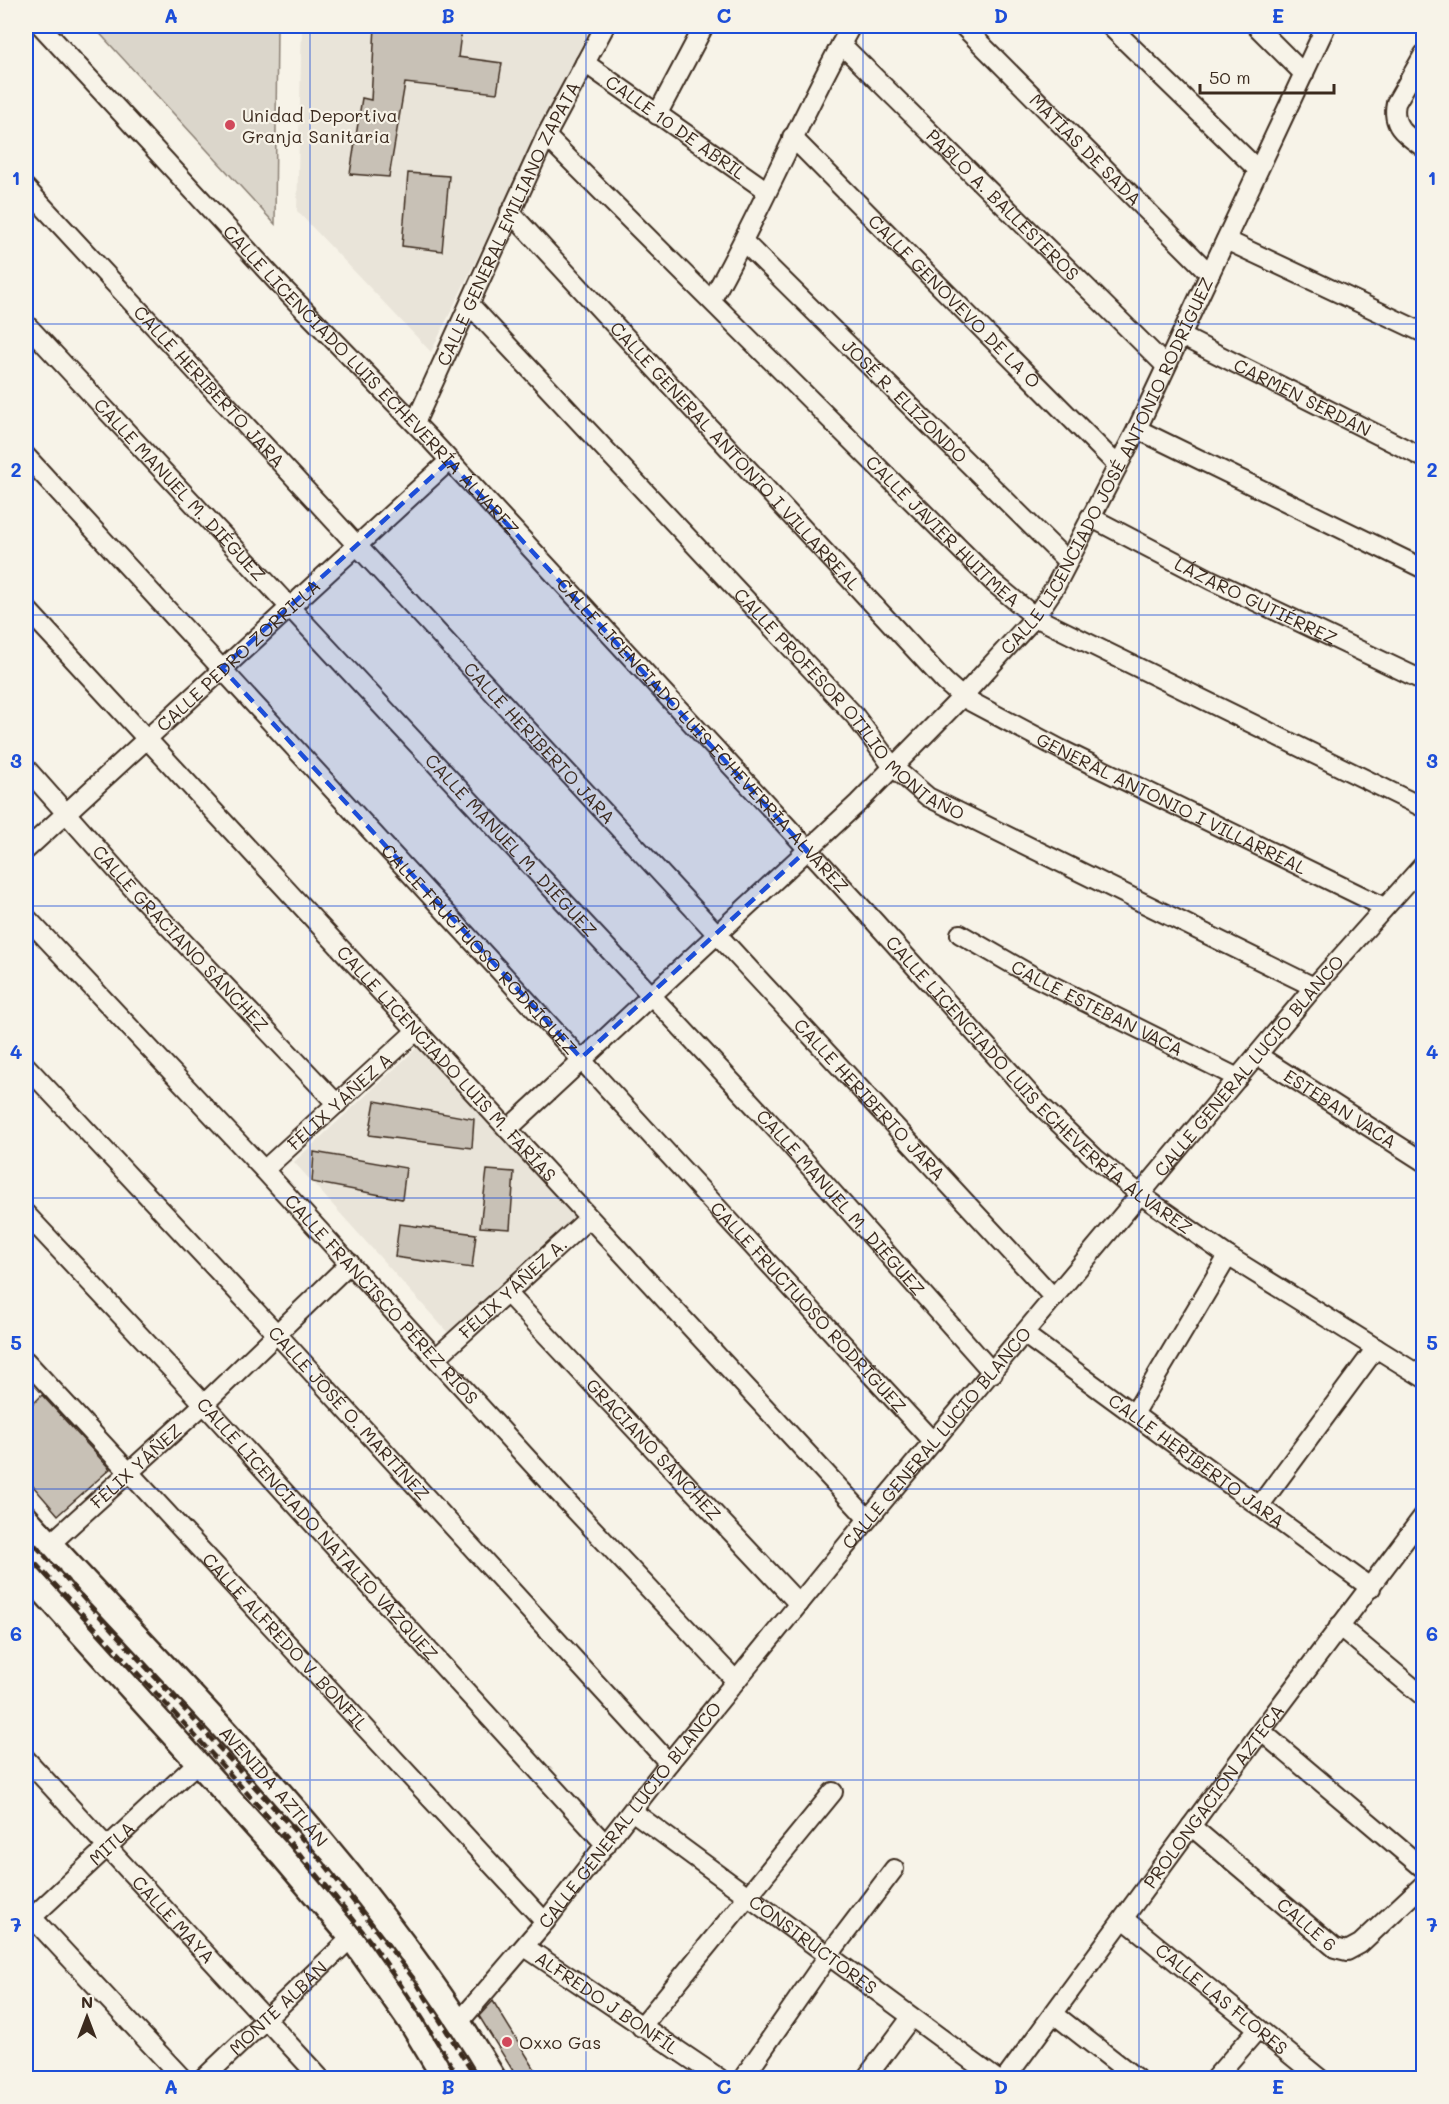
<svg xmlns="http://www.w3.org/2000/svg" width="1449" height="2104" font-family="Mali,sans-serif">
	<rect width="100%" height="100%" fill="#f7f3e8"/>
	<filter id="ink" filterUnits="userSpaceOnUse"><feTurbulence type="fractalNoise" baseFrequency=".0167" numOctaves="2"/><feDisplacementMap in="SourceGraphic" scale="12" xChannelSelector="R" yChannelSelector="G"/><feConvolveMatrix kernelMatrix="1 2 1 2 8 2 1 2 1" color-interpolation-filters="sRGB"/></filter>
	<g filter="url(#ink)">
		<!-- built -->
		<g fill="#e9e4d9">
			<polygon points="302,26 591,26 431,352 297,211"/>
			<polygon points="419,1046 580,1216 450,1335 294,1162"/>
		</g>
		<!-- green -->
		<polygon fill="#dbd6cb" stroke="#8b8074" stroke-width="1.5" points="93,26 277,26 275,224"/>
		<!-- building -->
		<g fill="#c8c1b6" stroke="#3b2a1e" stroke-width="1.5">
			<polygon points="375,26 462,26 458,57 502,63 497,93 405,83 389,177 350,174 362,98 371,100"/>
			<polygon points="408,173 449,176 442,251 402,246"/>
			<polygon points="375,1101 474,1119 472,1148 369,1135"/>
			<polygon points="314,1152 406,1168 402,1199 312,1182"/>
			<polygon points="487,1170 514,1172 510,1229 480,1227"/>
			<polygon points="399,1224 476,1234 472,1268 395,1257"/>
			<polygon points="42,1395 110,1469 58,1515 26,1478 26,1411"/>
			<polygon points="493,2001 536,2071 529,2079 518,2079 479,2016"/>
		</g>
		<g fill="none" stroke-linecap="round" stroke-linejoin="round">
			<!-- minor casing -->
			<g stroke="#3b2a1e" stroke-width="22">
				<g id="minor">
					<path id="s1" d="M41,26L280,285L428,437L864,910L1038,1103L1095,1158L1141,1195L1228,1256L1424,1378"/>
					<path id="s2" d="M963,26L1210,274"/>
					<polyline points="1110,26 1258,170"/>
					<polyline points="1256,26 1304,74"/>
					<path id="s3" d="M841,44L1166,366"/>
					<path d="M1424,54L1396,103C1391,127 1406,135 1424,148"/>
					<path id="s4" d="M585,63L767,191"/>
					<polyline points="657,115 704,26"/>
					<path id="s5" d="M546,136L994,583L1035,617L1424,808"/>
					<path id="s6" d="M792,137L1117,465"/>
					<path id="s7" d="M26,188L1054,1298"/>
					<path id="s8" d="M510,212L945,682L962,697L1060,749L1384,907"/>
					<polyline points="1226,240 1424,333"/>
					<path id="s9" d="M744,242L1067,561"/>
					<path d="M712,299C762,210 801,115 851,26"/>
					<path id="s10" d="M470,305L855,716L893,767L928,797L1314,987"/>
					<path id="s11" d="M26,324L786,1140L993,1373"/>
					<path id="s12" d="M1181,336L1424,458"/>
					<path id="s13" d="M415,423L546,136L605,26"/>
					<polyline points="1137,429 1424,569"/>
					<path id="s14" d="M26,456L933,1442"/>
					<path id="s15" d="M1090,517L1211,580L1424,681"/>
					<path id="s16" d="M26,608L868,1519"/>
					<path id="s17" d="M26,768L135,891L337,1104"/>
					<path id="s18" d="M26,850L449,461"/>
					<path id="s19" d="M26,917L264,1170L558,1492L736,1681"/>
					<path id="s20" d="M960,934L1033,976L1238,1078"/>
					<path id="s21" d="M1257,1055L1424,1162"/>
					<path id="s22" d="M26,1066L277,1334L669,1763"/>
					<path id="s23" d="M508,1129L858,803L962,697L1035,617L1055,587L1137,429L1326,26"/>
					<path id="s24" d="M264,1170L415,1032"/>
					<path id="s25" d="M26,1214L204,1404L606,1845"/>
					<path id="s26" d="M508,1294L799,1604"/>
					<path id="s27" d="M1024,1334L1371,1588"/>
					<path id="s28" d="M436,1358L589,1218"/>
					<path id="s29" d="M26,1361L545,1922"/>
					<polyline points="1134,1414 1228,1256"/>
					<polyline points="1260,1505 1376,1348"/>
					<path id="s30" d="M50,1544L204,1404L350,1263"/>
					<polyline points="1339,1626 1424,1697"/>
					<polyline points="1261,1731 1424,1869"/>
					<path id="s31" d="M26,1759L320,2078"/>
					<path id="s32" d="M632,1811L995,2078"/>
					<path id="s33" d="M1191,1826L1335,1948L1347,1951L1360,1944L1424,1884"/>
					<polyline points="26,1911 182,2078"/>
					<path id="s34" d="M1124,1919L1319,2078"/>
					<path id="s35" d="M26,1923L197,1763"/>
					<path id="s36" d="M525,1947L719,2078"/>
					<polyline points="1054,2014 1136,2078"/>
					<path id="s37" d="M460,2021L545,1922L669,1763L868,1519L1314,987L1424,864"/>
					<polyline points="641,2027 833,1792"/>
					<path id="s38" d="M204,2078L351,1938"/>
					<polyline points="743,2078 828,1956 894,1869"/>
					<polyline points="866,2078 910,2019"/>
					<path id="s39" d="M1006,2078L1261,1731L1424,1515"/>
					<polyline points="1215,2078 1258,2029"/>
				</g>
			</g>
			<!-- major casing -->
			<g stroke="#3b2a1e" stroke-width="27">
				<g id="major">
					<path id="s40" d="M26,1517C190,1696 369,1868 494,2078"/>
					<polyline points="26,1573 281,1855 351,1938 410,2022 444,2078"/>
				</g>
			</g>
			<!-- minor -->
			<use href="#minor" stroke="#f7f3e8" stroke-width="18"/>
			<!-- major -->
			<use href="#major" stroke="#f7f3e8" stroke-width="22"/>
			<!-- rail -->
			<g stroke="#3b2a1e" stroke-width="4.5" stroke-dasharray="9 4.5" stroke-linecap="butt">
				<polyline points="26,1535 322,1861 414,1979 476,2078"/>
				<path d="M26,1553C141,1679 263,1802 367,1937C401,1982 430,2030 459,2078"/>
			</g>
		</g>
	</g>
	<!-- marked area -->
	<path fill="#1d4ed8" fill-opacity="0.2" stroke="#1d4ed8" stroke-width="4.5" stroke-dasharray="12 8" stroke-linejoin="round" d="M449,461L807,850L581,1058L222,668Z"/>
	<!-- grid -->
	<path fill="none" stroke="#1d4ed8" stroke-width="1.5" stroke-opacity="0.55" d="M310,26V2078M586,26V2078M863,26V2078M1139,26V2078M26,324H1424M26,615H1424M26,906H1424M26,1198H1424M26,1489H1424M26,1780H1424"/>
	<!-- markers -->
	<g fill="#d1495b" stroke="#f7f3e8" stroke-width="2">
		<circle cx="230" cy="125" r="6"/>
		<circle cx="507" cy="2042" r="6"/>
	</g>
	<g text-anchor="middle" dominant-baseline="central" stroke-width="4.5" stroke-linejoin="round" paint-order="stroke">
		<!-- poi labels -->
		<g font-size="18" fill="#3b2a1e" stroke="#f7f3e8" text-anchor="start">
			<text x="242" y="115">Unidad Deportiva<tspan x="242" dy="21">Granja Sanitaria</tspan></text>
			<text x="519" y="2042">Oxxo Gas</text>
		</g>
		<!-- street labels -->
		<g font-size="18" fill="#3b2a1e" stroke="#f7f3e8">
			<text stroke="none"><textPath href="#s4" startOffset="111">CALLE 10 DE ABRIL</textPath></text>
			<text stroke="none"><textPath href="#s2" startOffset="174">MATÍAS DE SADA</textPath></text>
			<text stroke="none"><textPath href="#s3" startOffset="228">PABLO A. BALLESTEROS</textPath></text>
			<text stroke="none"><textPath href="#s13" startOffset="220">CALLE GENERAL EMILIANO ZAPATA</textPath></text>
			<text stroke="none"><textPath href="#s6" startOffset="231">CALLE GENOVEVO DE LA O</textPath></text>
			<text stroke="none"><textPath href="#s1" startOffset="484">CALLE LICENCIADO LUIS ECHEVERRÍA ÁLVAREZ</textPath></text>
			<text stroke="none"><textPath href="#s7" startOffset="270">CALLE HERIBERTO JARA</textPath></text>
			<text stroke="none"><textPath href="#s12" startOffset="136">CARMEN SERDÁN</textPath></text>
			<text stroke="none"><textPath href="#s9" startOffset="226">JOSÉ R. ELIZONDO</textPath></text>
			<text stroke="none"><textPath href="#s8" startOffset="332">CALLE GENERAL ANTONIO I VILLARREAL</textPath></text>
			<text stroke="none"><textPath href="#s23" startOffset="902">CALLE LICENCIADO JOSÉ ANTONIO RODRÍGUEZ</textPath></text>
			<text stroke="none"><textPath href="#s11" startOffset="226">CALLE MANUEL M. DIÉGUEZ</textPath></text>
			<text stroke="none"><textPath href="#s5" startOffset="560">CALLE JAVIER HUITMEA</textPath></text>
			<text stroke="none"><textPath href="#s15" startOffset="186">LÁZARO GUTIÉRREZ</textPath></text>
			<text stroke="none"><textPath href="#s18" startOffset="288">CALLE PEDRO ZORRILLA</textPath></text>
			<text stroke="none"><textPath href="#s10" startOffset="552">CALLE PROFESOR OTILIO MONTAÑO</textPath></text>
			<text stroke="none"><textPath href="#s1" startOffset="970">CALLE LICENCIADO LUIS ECHEVERRÍA ÁLVAREZ</textPath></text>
			<text stroke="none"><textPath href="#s7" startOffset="756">CALLE HERIBERTO JARA</textPath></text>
			<text stroke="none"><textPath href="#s8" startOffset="898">GENERAL ANTONIO I VILLARREAL</textPath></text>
			<text stroke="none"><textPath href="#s11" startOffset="712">CALLE MANUEL M. DIÉGUEZ</textPath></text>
			<text stroke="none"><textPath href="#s17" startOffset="230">CALLE GRACIANO SÁNCHEZ</textPath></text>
			<text stroke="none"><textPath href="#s14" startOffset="670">CALLE FRUCTUOSO RODRÍGUEZ</textPath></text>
			<text stroke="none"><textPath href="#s20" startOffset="156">CALLE ESTEBAN VACA</textPath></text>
			<text stroke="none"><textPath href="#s16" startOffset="620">CALLE LICENCIADO LUIS M. FARÍAS</textPath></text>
			<text stroke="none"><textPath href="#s37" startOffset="1239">CALLE GENERAL LUCIO BLANCO</textPath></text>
			<text stroke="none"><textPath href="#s1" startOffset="1456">CALLE LICENCIADO LUIS ECHEVERRÍA ÁLVAREZ</textPath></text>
			<text stroke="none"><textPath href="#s7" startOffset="1242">CALLE HERIBERTO JARA</textPath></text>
			<text stroke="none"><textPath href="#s24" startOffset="102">FÉLIX YÁÑEZ A</textPath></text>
			<text stroke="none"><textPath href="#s21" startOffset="99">ESTEBAN VACA</textPath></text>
			<text stroke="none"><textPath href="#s11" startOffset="1198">CALLE MANUEL M. DIÉGUEZ</textPath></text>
			<text stroke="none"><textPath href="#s28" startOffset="104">FÉLIX YÁÑEZ A.</textPath></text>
			<text stroke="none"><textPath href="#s19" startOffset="522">CALLE FRANCISCO PÉREZ RÍOS</textPath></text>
			<text stroke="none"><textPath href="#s14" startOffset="1156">CALLE FRUCTUOSO RODRÍGUEZ</textPath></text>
			<text stroke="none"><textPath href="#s22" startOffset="474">CALLE JOSÉ O. MARTÍNEZ</textPath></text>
			<text stroke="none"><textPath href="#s37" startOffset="753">CALLE GENERAL LUCIO BLANCO</textPath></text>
			<text stroke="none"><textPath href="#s26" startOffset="213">GRACIANO SÁNCHEZ</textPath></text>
			<text stroke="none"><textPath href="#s27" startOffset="214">CALLE HERIBERTO JARA</textPath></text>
			<text stroke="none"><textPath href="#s30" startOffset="116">FÉLIX YÁÑEZ</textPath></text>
			<text stroke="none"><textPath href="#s25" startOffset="429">CALLE LICENCIADO NATALIO VÁZQUEZ</textPath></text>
			<text stroke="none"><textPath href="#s29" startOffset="382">CALLE ALFREDO V. BONFIL</textPath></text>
			<text stroke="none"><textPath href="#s40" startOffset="366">AVENIDA AZTLÁN</textPath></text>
			<text stroke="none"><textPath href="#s39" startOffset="350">PROLONGACIÓN AZTECA</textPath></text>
			<text stroke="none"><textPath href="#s37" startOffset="267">CALLE GENERAL LUCIO BLANCO</textPath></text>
			<text stroke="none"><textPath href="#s35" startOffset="117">MITLA</textPath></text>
			<text stroke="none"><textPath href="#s31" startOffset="218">CALLE MAYA</textPath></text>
			<text stroke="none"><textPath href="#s33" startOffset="152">CALLE 6</textPath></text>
			<text stroke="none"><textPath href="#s32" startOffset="225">CONSTRUCTORES</textPath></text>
			<text stroke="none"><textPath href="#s34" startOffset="126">CALLE LAS FLORES</textPath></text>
			<text stroke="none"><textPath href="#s36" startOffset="99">ALFREDO J BONFÍL</textPath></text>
			<text stroke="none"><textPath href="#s38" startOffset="102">MONTE ALBÁN</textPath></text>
		</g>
	</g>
	<!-- margin -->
	<rect width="1449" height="2104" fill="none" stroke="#f7f3e8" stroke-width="66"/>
	<!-- north arrow -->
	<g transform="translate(87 2017)" stroke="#f7f3e8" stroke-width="4.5" paint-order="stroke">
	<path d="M0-4.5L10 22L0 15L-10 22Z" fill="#3b2a1e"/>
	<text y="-9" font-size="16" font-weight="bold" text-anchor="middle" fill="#3b2a1e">N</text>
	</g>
	<!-- scale -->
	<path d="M1200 84v9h134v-9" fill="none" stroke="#3b2a1e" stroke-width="3"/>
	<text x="1209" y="84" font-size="18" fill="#3b2a1e" stroke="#f7f3e8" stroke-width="4.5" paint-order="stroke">50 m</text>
	<rect x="33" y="33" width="1383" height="2038" fill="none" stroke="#1d4ed8" stroke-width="2"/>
	<g font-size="20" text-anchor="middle" font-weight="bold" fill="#1d4ed8">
		<text x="171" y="23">A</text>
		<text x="448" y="23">B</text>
		<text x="724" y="23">C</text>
		<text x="1001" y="23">D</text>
		<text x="1278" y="23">E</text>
		<text x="16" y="185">1</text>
		<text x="1432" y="185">1</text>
		<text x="16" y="477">2</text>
		<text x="1432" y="477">2</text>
		<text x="16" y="768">3</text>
		<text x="1432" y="768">3</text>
		<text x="16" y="1059">4</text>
		<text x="1432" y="1059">4</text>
		<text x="16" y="1350">5</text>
		<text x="1432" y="1350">5</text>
		<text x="16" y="1641">6</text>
		<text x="1432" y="1641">6</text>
		<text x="16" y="1932">7</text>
		<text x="1432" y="1932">7</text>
		<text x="171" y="2094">A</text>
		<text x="448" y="2094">B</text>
		<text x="724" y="2094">C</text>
		<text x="1001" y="2094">D</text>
		<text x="1278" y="2094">E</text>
	</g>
</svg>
